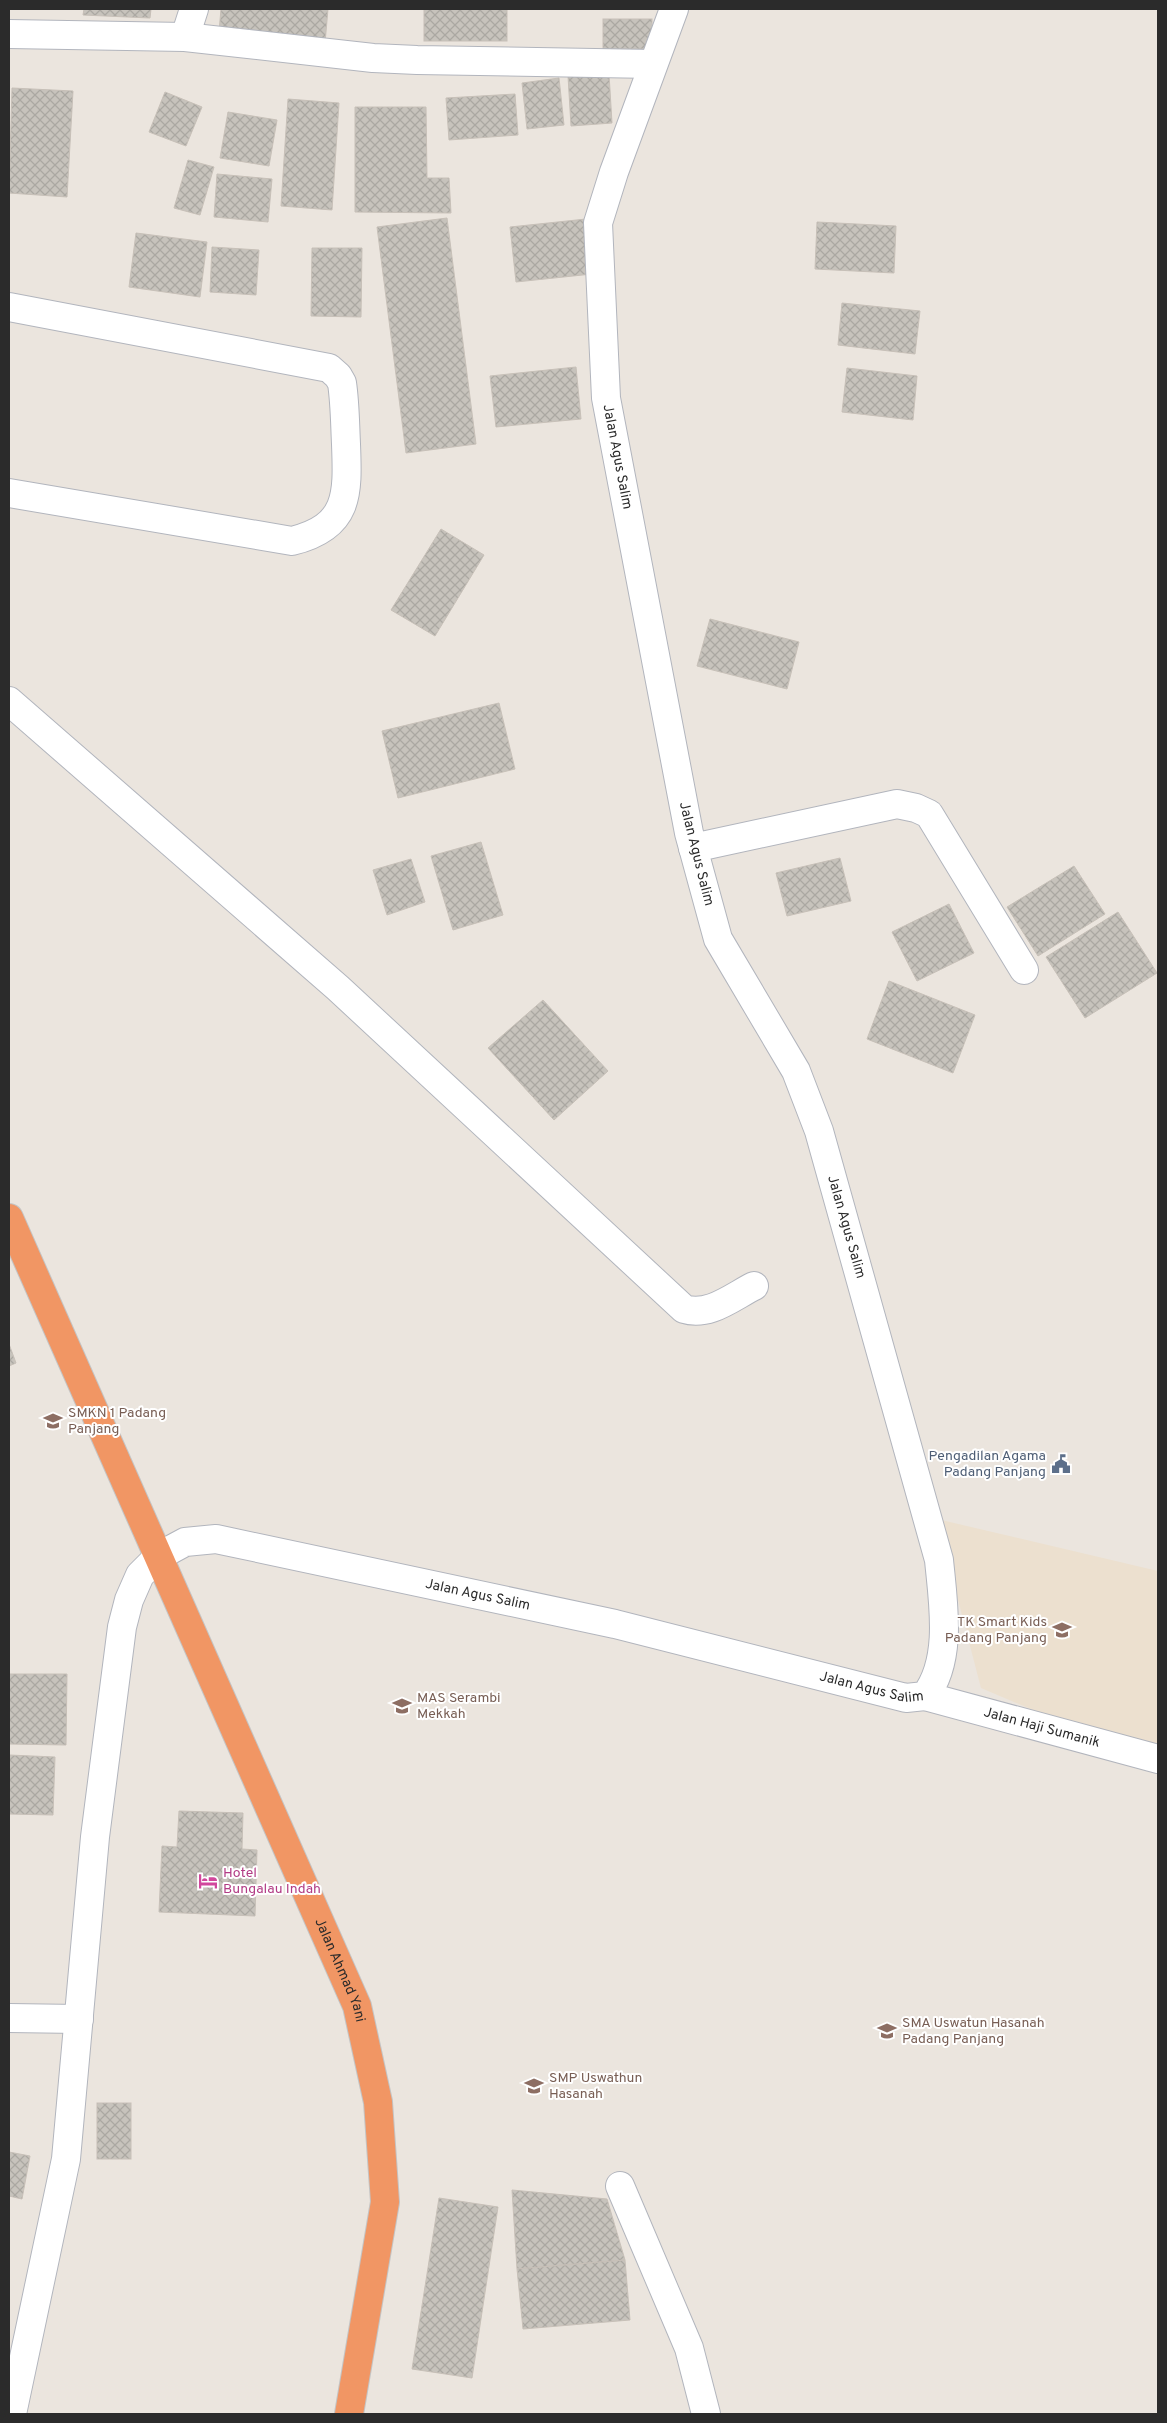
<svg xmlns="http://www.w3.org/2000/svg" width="1167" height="2423" font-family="Overpass,sans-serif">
	<defs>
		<pattern id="building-cross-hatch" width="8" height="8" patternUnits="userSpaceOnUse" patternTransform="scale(1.25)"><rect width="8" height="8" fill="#c7c3bc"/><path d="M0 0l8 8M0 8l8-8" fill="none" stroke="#aba8a2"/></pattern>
	</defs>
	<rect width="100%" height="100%" fill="#ebe5de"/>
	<!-- education -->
	<polygon fill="#ece0cf" points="937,1519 1158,1571 1158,1746 1066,1724 981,1688"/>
	<!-- building -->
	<g fill="url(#building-cross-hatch)" stroke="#c7c0b8">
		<polygon points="84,9 151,9 150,18 83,15"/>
		<polygon points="221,9 328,9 325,43 219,32"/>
		<rect x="424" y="9" width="83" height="32"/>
		<rect x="603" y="19" width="49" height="30"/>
		<polygon points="609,74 612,123 571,126 568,76"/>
		<polygon points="559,78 564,125 527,129 522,83"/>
		<polygon points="12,88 73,91 67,197 9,193"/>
		<polygon points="165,92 202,107 186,146 149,132"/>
		<polygon points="515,94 518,135 449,140 446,98"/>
		<polygon points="288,99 339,103 332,210 281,206"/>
		<polygon points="355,107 426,107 427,178 449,178 451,213 355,212"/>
		<polygon points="228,112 277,120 269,166 220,158"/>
		<polygon points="188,160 214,167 200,215 174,208"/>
		<polygon points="217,174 272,179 268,222 214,217"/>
		<polygon points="447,218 476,444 406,453 377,227"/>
		<polygon points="586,219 592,274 516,282 510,227"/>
		<polygon points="817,222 896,226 894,273 815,269"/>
		<polygon points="136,233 207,242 200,297 129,287"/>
		<polygon points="212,247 259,250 256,295 210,292"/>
		<polygon points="312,248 362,248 361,317 311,316"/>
		<polygon points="842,303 920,311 915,354 838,345"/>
		<polygon points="576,367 581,419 496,427 490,376"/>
		<polygon points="847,368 917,376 913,420 842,412"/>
		<polygon points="441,529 484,555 435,636 391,610"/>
		<polygon points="710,619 799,642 787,689 697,666"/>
		<polygon points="499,703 515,769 398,798 382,731"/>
		<polygon points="481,842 503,915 453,930 431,856"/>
		<polygon points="840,858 851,901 787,916 776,873"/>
		<polygon points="411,859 425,902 387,915 373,870"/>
		<polygon points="1074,866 1105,914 1038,956 1007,907"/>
		<polygon points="949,904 974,953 917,981 892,932"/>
		<polygon points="1118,912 1157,973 1085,1018 1046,957"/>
		<polygon points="889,981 975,1015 953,1073 867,1039"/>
		<polygon points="543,1000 608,1071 554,1120 488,1048"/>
		<polygon points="9,1344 16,1363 9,1366"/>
		<polygon points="9,1674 67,1674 66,1745 9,1744"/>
		<polygon points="9,1755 55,1757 53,1815 9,1814"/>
		<polygon points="179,1811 243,1813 242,1849 257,1850 255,1916 159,1912 162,1846 177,1847"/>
		<rect x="97" y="2103" width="34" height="56"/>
		<polygon points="9,2152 30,2156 22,2199 9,2196"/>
		<polygon points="512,2190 607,2199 625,2260 517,2269"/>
		<polygon points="439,2198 498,2207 472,2378 412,2369"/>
		<polygon points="625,2260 630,2320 523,2329 517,2269"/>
	</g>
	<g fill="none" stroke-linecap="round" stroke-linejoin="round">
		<!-- street casing -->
		<g stroke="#b2b5bd" stroke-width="30">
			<g id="street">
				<polyline points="9,34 185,37 373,58 417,60 653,64"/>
				<polyline points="185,37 194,9"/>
				<path d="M9,307L329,368L338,376L342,383C345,403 345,424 346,444C348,495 349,527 292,541L9,493"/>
				<path d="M9,701L338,988L684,1309C709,1317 732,1297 754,1286"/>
				<polyline points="693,848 897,804 916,808 929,814 1024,970"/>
				<path id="s1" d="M925,1696L1158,1759"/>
				<polyline points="9,2018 79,2019"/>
				<polyline points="620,2186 689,2348 706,2414"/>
				<path id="s2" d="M12,2414L66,2159L95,1837L122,1627L129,1600L140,1575L159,1556L185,1542L216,1539L615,1624L906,1698L925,1696C953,1660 943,1602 939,1560L819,1131L796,1071L718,939L689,833L606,398L598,223L614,172L674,9"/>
			</g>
		</g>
		<!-- highway casing -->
		<g stroke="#c4c4c4" stroke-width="30">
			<g id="highway">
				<path id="s3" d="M9,1218L357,2006L378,2102L385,2202L349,2414"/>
			</g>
		</g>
		<!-- street -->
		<use href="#street" stroke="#fff" stroke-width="28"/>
		<!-- highway -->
		<use href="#highway" stroke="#f19664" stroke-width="28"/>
	</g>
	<!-- icons -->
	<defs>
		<g id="school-bare" transform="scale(1.5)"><path d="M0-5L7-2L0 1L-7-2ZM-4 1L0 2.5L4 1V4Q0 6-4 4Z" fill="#8d6e63" stroke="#fff" stroke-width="2.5" paint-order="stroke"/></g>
		<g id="civic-bare" transform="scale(1.5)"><path d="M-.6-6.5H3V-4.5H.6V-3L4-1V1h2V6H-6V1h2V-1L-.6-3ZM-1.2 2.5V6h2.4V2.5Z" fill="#5c6f8a" stroke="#fff" stroke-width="2.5" paint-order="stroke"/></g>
		<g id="hotel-bare" transform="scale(1.5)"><path d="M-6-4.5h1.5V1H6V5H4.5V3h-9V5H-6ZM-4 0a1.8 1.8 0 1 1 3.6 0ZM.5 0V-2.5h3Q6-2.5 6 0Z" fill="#d1479c" stroke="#fff" stroke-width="2.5" paint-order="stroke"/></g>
	</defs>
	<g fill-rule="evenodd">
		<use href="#school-bare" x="53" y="1421"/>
		<use href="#civic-bare" x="1061" y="1464"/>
		<use href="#school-bare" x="1062" y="1630"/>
		<use href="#school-bare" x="402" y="1706"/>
		<use href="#hotel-bare" x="208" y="1881"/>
		<use href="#school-bare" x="887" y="2031"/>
		<use href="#school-bare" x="534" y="2086"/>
	</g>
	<g text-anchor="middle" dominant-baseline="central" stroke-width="4" stroke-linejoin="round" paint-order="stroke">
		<!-- street labels -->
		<g font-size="14" fill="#2b2b2b" stroke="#fff">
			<text transform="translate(617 457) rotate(79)">Jalan Agus Salim</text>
			<text transform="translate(696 854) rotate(76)">Jalan Agus Salim</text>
			<text transform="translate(846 1227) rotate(74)">Jalan Agus Salim</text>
			<text stroke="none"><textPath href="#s2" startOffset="1206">Jalan Agus Salim</textPath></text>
			<text stroke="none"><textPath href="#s2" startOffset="1611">Jalan Agus Salim</textPath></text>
			<text stroke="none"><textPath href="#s1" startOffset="121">Jalan Haji Sumanik</textPath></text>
			<text stroke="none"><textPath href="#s3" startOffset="822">Jalan Ahmad Yani</textPath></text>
		</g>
		<!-- education labels -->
		<g font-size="14" fill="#785e54" stroke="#fff" text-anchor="start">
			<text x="68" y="1413">SMKN 1 Padang<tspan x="68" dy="16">Panjang</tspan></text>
			<text x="1047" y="1622" text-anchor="end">TK Smart Kids<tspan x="1047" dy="16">Padang Panjang</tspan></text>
			<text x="417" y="1698">MAS Serambi<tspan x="417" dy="16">Mekkah</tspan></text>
			<text x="902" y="2023">SMA Uswatun Hasanah<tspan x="902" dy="16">Padang Panjang</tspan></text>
			<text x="549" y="2078">SMP Uswathun<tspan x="549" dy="16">Hasanah</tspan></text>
		</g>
		<!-- service labels -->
		<g font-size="14" fill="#4e5e75" stroke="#fff" text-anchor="end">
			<text x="1046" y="1456">Pengadilan Agama<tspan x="1046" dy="16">Padang Panjang</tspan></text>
		</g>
		<!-- hotel labels -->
		<g font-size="14" fill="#b23c85" stroke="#fff" text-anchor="start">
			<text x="223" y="1873">Hotel<tspan x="223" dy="16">Bungalau Indah</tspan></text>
		</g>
	</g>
	<!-- border -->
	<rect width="1167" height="2423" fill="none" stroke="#2b2b2b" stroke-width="20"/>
</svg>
